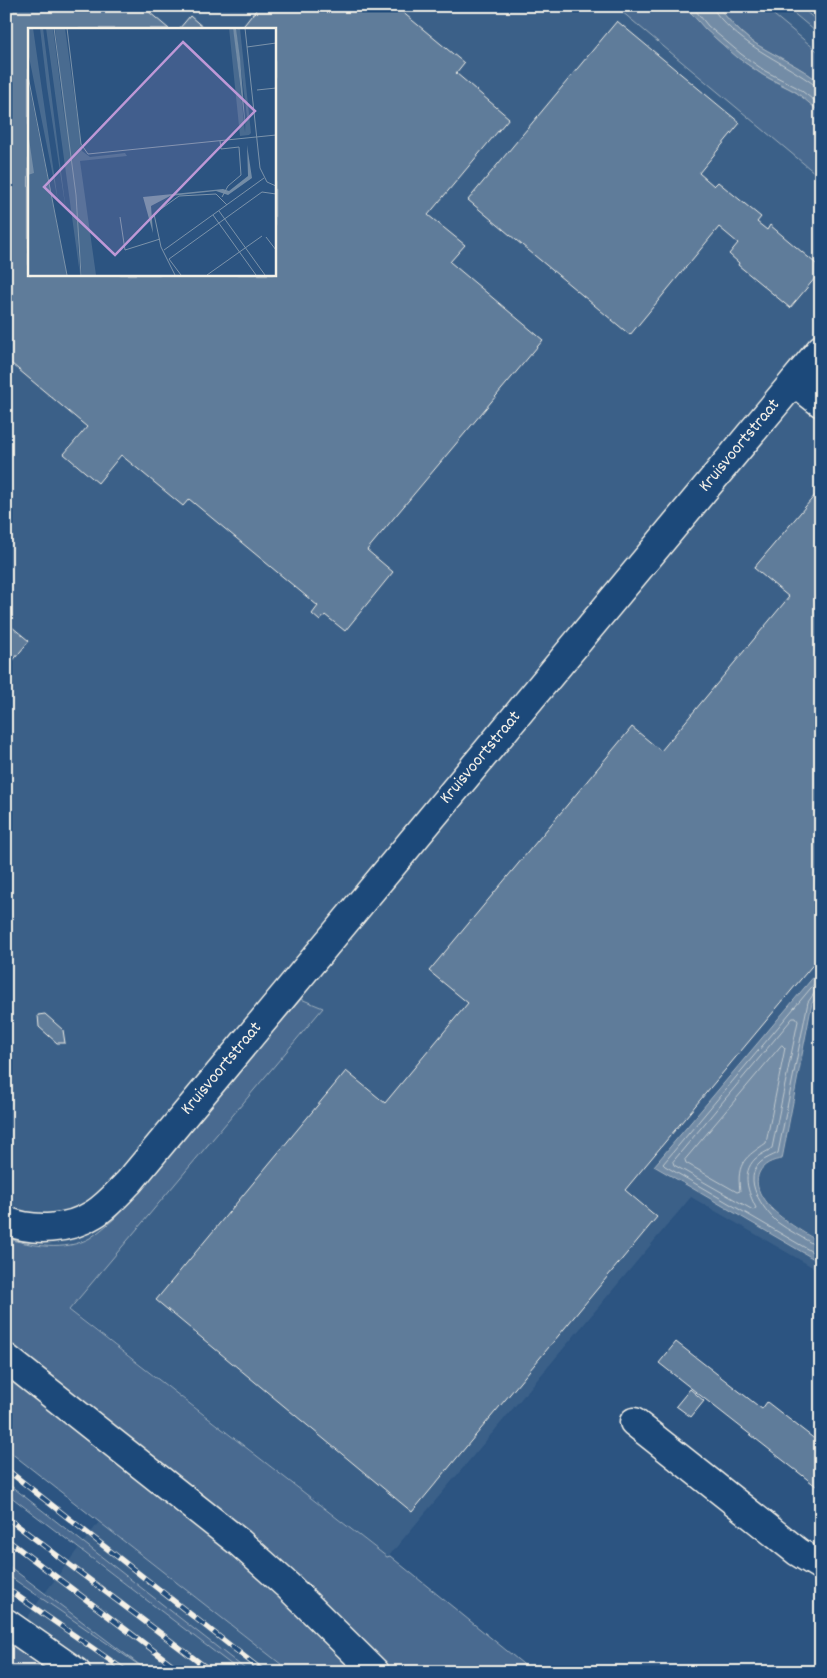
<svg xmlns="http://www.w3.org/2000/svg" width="827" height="1678" font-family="Dekko,sans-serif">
	<rect width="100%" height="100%" fill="#2c5481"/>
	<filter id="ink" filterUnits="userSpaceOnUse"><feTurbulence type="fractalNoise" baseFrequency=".02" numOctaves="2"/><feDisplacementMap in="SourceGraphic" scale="10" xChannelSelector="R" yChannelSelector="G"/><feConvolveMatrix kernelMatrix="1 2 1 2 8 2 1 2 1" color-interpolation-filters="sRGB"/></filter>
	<g filter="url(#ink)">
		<!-- built -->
		<g fill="#3b6088" fill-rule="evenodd">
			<path d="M6,6H821V1272L691,1197L388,1557L6,1260ZM29,29H274V274H29Z"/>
			<polygon points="99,1522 291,1672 249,1672 83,1543"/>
			<polygon points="78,1549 242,1672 149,1672 45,1593"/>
			<polygon points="41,1598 148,1672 94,1672 24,1623"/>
		</g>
		<!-- green -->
		<g fill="#496b90" stroke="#9eaebc">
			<path d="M615,6H685C708,33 733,56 763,75C774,82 786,86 797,93C806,99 813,106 821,113V178Z"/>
			<path d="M717,6H763L821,54V84C800,65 773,56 750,40C738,30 727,18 717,6Z"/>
			<polygon points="785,6 799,6 821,24 821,36"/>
			<path d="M301,999L323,1008L69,1310L387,1557L390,1556L533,1672H383L6,1350V1238C32,1246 65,1252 90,1238C99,1232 107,1225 115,1218Z"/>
			<polygon points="6,1364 206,1523 368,1672 291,1672 6,1449"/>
			<polygon points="6,1482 249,1672 241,1672 6,1493"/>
			<polygon points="6,1564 149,1672 6,1574"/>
			<polygon points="6,1630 66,1672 6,1672"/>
		</g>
		<!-- water -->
		<g fill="#738ca6" stroke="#a7b4c0">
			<path d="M685,6H717C727,18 737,30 750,40C773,56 800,65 821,84V113L796,92L763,75L738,58L705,29Z"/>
			<path d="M821,968V993L812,1003L782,1159C773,1160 763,1164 759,1173C747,1203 802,1231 821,1243V1263L654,1166Z"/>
		</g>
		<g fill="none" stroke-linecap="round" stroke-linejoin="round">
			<!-- shore -->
			<g stroke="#c0c9ce" stroke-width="1">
				<polyline points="692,6 708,26 741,54 765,71 798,88 821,106"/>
				<path d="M713,6C714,12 718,15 721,19C749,50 784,62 816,86L821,87"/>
				<polyline points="821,976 663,1164 665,1166 821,1257"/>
				<path d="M821,991L815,992L808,1002L778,1153C772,1156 766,1158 761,1162C741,1179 763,1209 777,1222C789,1231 804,1238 816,1246L821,1247"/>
				<path d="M793,1018H796L798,1021L772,1148C767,1152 760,1154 755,1159C741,1173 748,1192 756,1208L753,1210L674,1165L673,1162Z"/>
				<path d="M782,1045L785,1048L766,1143C746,1157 736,1162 740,1191L737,1192L686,1163L685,1160Z"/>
			</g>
		</g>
		<!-- building -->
		<g fill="#5e7b9a" stroke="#f4f1e8">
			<polygon points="6,6 142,6 169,29 29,29 29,274 274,274 274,29 241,29 259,6 395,6 464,63 456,73 509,118 428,215 465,245 450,262 543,340 367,550 393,572 345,631 325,615 320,621 312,614 318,606 189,499 183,506 121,455 98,483 64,454 87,427 6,359"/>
			<polygon points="190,16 205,29 179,29"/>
			<polygon points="617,21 740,123 699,173 714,186 718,182 761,217 757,222 767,230 770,225 821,268 821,271 790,308 738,265 739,263 729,254 738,243 719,227 630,335 468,200"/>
			<polygon points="821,488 821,955 625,1190 657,1217 412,1512 156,1300 346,1071 385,1103 468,1003 429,971 632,727 661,751 789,597 754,568"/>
			<polygon points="6,622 29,641 6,669"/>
			<polygon points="45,1014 63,1030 65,1043 57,1043 39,1027 38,1015"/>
			<polygon points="676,1342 762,1409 767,1402 821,1444 821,1490 659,1363"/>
			<polygon points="690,1389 704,1401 691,1417 676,1406"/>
		</g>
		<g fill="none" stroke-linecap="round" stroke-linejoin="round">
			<!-- minor casing -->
			<g stroke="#f4f1e8" stroke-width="31">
				<g id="minor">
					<polyline points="794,382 821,403"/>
					<path d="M6,1221C34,1232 69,1230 94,1214C107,1206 118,1193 129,1182L821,349"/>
					<polyline points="6,1358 240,1543 288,1586 375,1672"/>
					<polyline points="634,1422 798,1552 821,1566"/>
					<polyline points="6,1623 76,1672"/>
				</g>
			</g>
			<!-- minor -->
			<use href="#minor" stroke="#1f4a7a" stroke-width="28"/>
			<!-- rail casing -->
			<g stroke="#f4f1e8" stroke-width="5.5">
				<g id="rail">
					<polyline points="6,1469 264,1672"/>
					<polyline points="6,1517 212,1672"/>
					<polyline points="6,1539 182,1672"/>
					<polyline points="6,1588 127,1672"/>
				</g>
			</g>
			<!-- rail -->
			<use href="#rail" stroke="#1f4a7a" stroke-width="4" stroke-dasharray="11" stroke-linecap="butt"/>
		</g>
	</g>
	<g text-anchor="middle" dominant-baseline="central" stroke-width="4" stroke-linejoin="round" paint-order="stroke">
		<!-- street labels -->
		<g font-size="18" fill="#f4f1e8" stroke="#1f4a7a">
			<text transform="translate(740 446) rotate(-50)">Kruisvoortstraat</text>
			<text transform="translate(481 758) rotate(-50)">Kruisvoortstraat</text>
			<text transform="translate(222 1069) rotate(-50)">Kruisvoortstraat</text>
		</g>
	</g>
	<!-- overview -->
	<g transform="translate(28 28)">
		<rect width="248" height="248" fill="#2c5481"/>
		<path d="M0,0H5L30,173L0,24ZM12,0H15L38,183L19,59ZM18,0H25L48,179L52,247ZM27,0H37L54,123L62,129L97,125L99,128L52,133L68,247H54ZM201,0H205L207,10L217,104L219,89L208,2L212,0L223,105L221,107L212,108ZM0,52L39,247H0Z" fill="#496b90"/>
		<path d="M205,0H208L212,30L218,104ZM0,104L6,145L0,147ZM219,117L224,150L200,167L188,163L142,168L123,178L125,205L115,169L195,161L201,163L220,148Z" fill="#738ca6"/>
		<path fill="none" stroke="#7c93aa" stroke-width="1" d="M26,0L48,167L53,247M39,0L53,116L60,126L248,107M217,0L232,140L239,154L248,158M219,19L248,15M0,48L39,247M229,62L248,60M192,113L193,121L211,119L213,147L200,158L194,169M191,183L237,247M185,187L228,247M92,189L97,222L132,211M238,209L248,222M136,222L236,150M147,247L133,219L126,186L151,168L188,166L199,177M153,247L141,231L234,164L248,166M179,247L234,208"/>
		<path fill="#be98d6" fill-opacity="0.15" stroke="#be98d6" stroke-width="2.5" d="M155,14L227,83L87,227L16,159Z"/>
		<rect width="248" height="248" fill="none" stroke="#f4f1e8" stroke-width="2.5"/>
	</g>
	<!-- margin -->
	<rect width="827" height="1678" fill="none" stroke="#1f4a7a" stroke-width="25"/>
	<rect x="12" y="12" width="802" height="1653" fill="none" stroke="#f4f1e8" stroke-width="2" filter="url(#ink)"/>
</svg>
